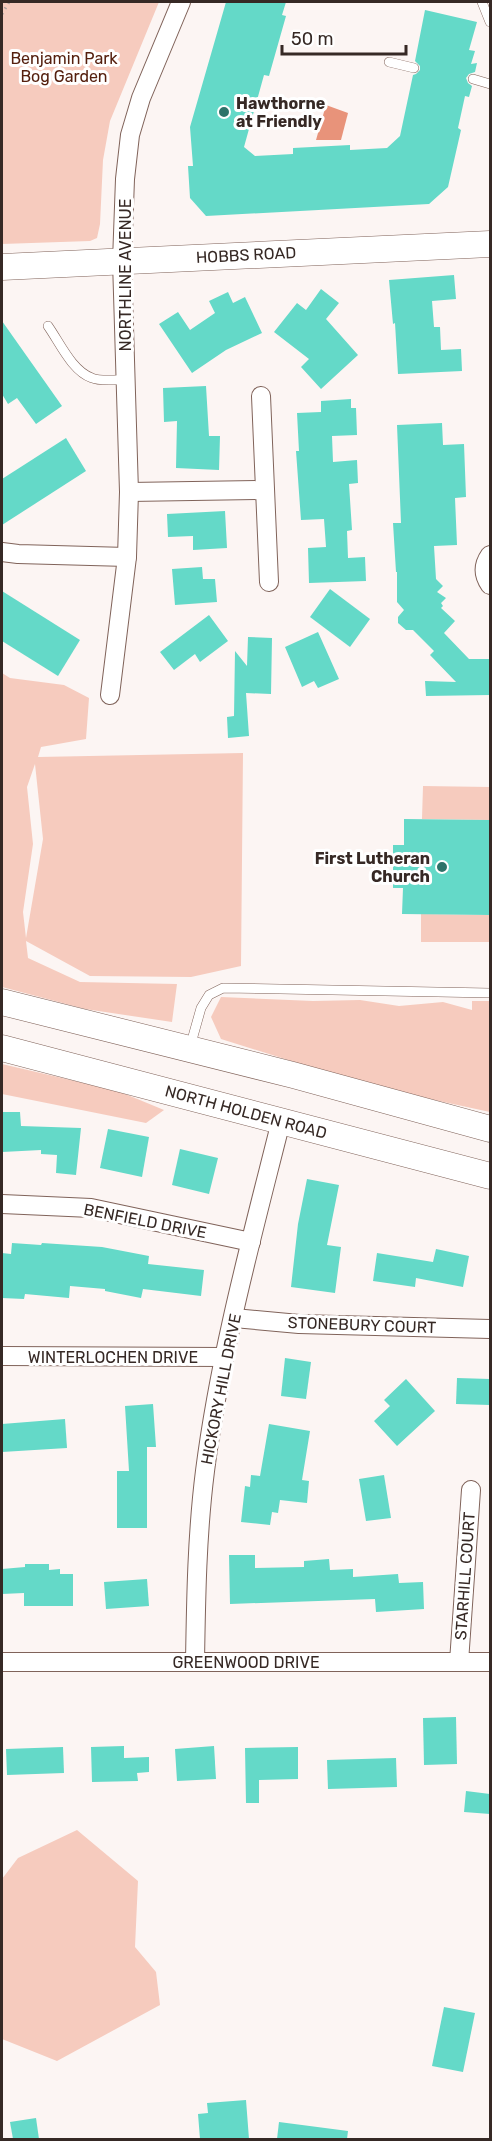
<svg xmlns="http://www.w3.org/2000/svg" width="492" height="2141" font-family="Rubik,sans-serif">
	<rect width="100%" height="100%" fill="#fcf5f3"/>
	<!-- green -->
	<g fill="#f6cbbe" fill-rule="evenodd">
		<polygon points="2,2 159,2 110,121 103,160 100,224 97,238 90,241 2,244"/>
		<path d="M2,673L10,678L64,685L89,698L86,739L41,747L38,757L243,753L241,966L191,977L90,976L26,941L28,958L80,982L177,984L172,1022L85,1009L2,987ZM35,764L43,839L26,938L23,912L33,844L27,787Z"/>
		<polygon points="423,786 490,787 490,820 422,819"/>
		<polygon points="421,914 489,915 489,942 421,942"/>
		<polygon points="221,997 313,1001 360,1000 399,1006 443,1002 472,1010 472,1001 490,1001 490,1112 425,1098 307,1066 221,1039 211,1017"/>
		<polygon points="2,1064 118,1091 164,1110 146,1123 2,1094"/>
		<polygon points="77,1830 138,1881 135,1947 156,1972 160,2005 57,2061 2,2039 2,1879 18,1858"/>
	</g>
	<!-- water -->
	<polygon fill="#e8937a" points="326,105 348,113 341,140 316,140"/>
	<!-- building -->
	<g fill="#64d9c8">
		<polygon points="226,2 286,2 282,15 286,16 269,76 264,75 244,147 255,156 293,154 293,148 350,145 350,150 387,148 400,136 413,75 416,74 420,70 420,66 415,61 425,10 477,22 469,50 475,51 471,64 477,63 475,72 469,74 466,78 468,83 472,86 469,97 465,96 458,128 461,130 448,187 429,204 206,216 190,198 188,166 193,166 190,127"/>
		<polygon points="454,275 456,299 432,301 434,327 440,327 441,350 461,349 462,371 398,374 395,323 393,324 389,280"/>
		<polygon points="321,289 339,303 326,319 358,355 321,389 301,367 309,359 274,332 297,303 306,310"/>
		<polygon points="228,292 233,303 245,297 262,333 226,350 192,373 159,324 178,312 190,330 215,313 209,301"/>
		<polygon points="2,321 62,406 36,424 17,398 8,404 2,394"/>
		<polygon points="206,386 209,436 220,436 219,470 176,468 177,421 164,422 163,388"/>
		<polygon points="351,399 351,408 356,408 357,435 332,436 333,462 357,460 358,483 349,484 352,530 347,531 348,558 365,557 366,581 309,583 308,548 326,547 324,519 301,520 296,451 299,451 297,413 321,412 321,401"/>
		<polygon points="442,423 443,445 464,444 466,497 455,498 457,545 434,546 436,579 443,586 437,592 446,598 441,603 443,606 441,608 455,621 444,633 469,659 490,659 490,695 426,696 425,681 456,682 430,655 434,651 413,630 406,630 398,623 398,617 404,610 397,602 397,572 396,572 393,523 401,523 397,425"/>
		<polygon points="66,438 86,471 2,525 2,479"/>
		<polygon points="225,511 227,548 193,550 193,536 168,537 167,514"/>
		<polygon points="202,567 203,579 215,579 217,602 175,605 172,569"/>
		<polygon points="330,589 370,619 350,647 310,617"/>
		<polygon points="2,591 80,640 58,676 2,641"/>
		<polygon points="209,615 228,641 200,662 195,654 174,670 160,652"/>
		<polygon points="318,632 339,679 318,688 314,681 302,687 285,647"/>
		<polygon points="248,637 272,638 271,694 246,693 249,736 228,738 227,717 234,716 235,651 247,666"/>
		<polygon points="404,819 490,820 490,915 402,914 403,888 393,888 393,845 404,845"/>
		<polygon points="2,1112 20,1112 21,1126 81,1128 76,1175 56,1173 57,1155 41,1154 41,1150 2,1152"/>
		<polygon points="108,1129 149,1137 142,1177 100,1168"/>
		<polygon points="180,1149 218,1158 209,1194 172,1185"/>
		<polygon points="307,1179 339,1185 327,1245 341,1247 335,1293 291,1287 298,1224"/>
		<polygon points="12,1243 41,1245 42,1243 102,1247 149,1256 148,1264 204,1270 201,1296 143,1289 141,1298 105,1291 105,1289 70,1286 69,1298 25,1294 24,1299 2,1298 2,1253 11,1254"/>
		<polygon points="436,1249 469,1256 463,1287 416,1278 415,1287 373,1281 377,1253 433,1262"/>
		<polygon points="285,1358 311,1362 306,1399 281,1396"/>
		<polygon points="457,1378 490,1379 490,1405 456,1404"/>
		<polygon points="406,1379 435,1411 397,1446 374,1421 390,1406 384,1400"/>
		<polygon points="153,1404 156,1447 147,1447 147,1528 117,1528 117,1471 129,1471 125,1406"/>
		<polygon points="65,1419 67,1448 2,1452 2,1424"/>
		<polygon points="269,1424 310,1431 302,1480 309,1481 307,1503 280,1500 278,1513 272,1512 270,1525 241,1522 245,1486 250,1487 251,1475 260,1476"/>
		<polygon points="384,1475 391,1518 366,1521 359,1479"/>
		<polygon points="229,1555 255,1555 255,1568 304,1567 304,1561 329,1559 330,1570 353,1569 353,1577 398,1574 399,1583 423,1582 424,1609 376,1612 375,1599 230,1604"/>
		<polygon points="25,1564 49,1564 49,1570 60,1569 60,1574 73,1574 73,1606 24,1606 24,1593 2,1594 2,1569 25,1567"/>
		<polygon points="147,1579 149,1606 106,1609 104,1582"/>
		<polygon points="456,1717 457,1764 424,1765 423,1718"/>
		<polygon points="124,1746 124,1758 149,1757 149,1772 137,1773 138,1781 92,1782 91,1747"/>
		<polygon points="214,1746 216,1779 177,1781 175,1749"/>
		<polygon points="63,1747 64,1773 7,1775 6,1749"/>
		<polygon points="298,1747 298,1779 259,1780 259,1803 246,1803 245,1748"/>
		<polygon points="396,1758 397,1787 328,1789 327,1760"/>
		<polygon points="466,1791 490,1794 490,1814 464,1812"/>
		<polygon points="444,2007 475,2013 463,2072 432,2066"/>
		<polygon points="246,2100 249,2139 200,2139 198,2114 208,2113 207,2103"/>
		<polygon points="36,2118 39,2139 13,2139 10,2122"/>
		<polygon points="279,2122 348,2131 347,2139 277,2139"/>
	</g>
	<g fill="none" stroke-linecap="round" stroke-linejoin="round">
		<!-- lane casing -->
		<g stroke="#80635a" stroke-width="10">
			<g id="lane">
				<polyline points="482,2 490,22"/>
				<polyline points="389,62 414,68"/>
				<polyline points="473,79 490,84"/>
				<path d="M48,326C60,343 72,371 92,378C101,382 116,379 126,380"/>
				<polyline points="190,1047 201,1008 209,995 223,988 490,993"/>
			</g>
		</g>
		<!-- street casing -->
		<g stroke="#80635a" stroke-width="20">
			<g id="street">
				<polyline points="261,396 269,582"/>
				<polyline points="129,492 264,490"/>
				<polyline points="2,552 18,554 127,557"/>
				<path d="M490,555C483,565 483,575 490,585"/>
				<polyline points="110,695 127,557 129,492 122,261 125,179 130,135 141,98 181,2"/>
				<polyline points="2,1204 91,1208 251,1242"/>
				<polyline points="234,1318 299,1324 490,1329"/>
				<polyline points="2,1356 224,1357"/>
				<polyline points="2,1662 490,1662"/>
				<path d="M195,1662C196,1598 197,1534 205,1471C220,1353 252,1237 281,1121"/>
				<polyline points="459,1662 471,1490"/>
			</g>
		</g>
		<!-- secondary casing -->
		<g stroke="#80635a" stroke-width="27">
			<g id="secondary">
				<polyline points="2,267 490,244"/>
				<polyline points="2,1002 293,1075 490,1129"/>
				<polyline points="2,1048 490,1176"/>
			</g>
		</g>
		<!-- path -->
		<polyline stroke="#aca3a0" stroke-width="3" stroke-dasharray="1.5 4.5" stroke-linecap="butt" points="2,14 9,2"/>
		<!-- lane -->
		<use href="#lane" stroke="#fff" stroke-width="9"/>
		<!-- street -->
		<use href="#street" stroke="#fff" stroke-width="18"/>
		<!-- secondary -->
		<use href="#secondary" stroke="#fff" stroke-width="26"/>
	</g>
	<!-- markers -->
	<g fill="#2d7369" stroke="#fff" stroke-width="2">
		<circle cx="224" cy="112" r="6"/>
		<circle cx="442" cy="867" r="6"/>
	</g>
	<g text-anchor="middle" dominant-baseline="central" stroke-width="6" stroke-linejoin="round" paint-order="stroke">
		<!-- park labels -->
		<g font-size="16" fill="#55200f" stroke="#fff">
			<text x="64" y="58">Benjamin Park<tspan x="64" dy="18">Bog Garden</tspan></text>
		</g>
		<!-- poi labels -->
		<g font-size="16" font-weight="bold" fill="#362925" stroke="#fff" text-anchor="start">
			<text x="236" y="103">Hawthorne<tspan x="236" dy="18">at Friendly</tspan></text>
			<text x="430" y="858" text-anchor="end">First Lutheran<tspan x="430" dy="18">Church</tspan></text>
		</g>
		<!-- street labels -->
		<g font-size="16" fill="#362925" stroke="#fff">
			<text transform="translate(246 255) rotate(-3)">HOBBS ROAD</text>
			<text transform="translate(125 275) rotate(-90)">NORTHLINE AVENUE</text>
			<text transform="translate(246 1112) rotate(15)">NORTH HOLDEN ROAD</text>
			<text transform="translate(145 1221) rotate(11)">BENFIELD DRIVE</text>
			<text transform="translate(362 1325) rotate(2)">STONEBURY COURT</text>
			<text x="113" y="1357">WINTERLOCHEN DRIVE</text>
			<text transform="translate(221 1389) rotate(-79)">HICKORY HILL DRIVE</text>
			<text transform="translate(465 1576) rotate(-86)">STARHILL COURT</text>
			<text x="246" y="1662">GREENWOOD DRIVE</text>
		</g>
	</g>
	<!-- border -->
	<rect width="492" height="2141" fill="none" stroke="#362925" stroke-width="6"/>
	<!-- scale -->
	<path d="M282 45v9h124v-9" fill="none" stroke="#362925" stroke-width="3"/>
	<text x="291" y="45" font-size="18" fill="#362925" stroke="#ffffff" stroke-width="4.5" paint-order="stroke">50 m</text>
</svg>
